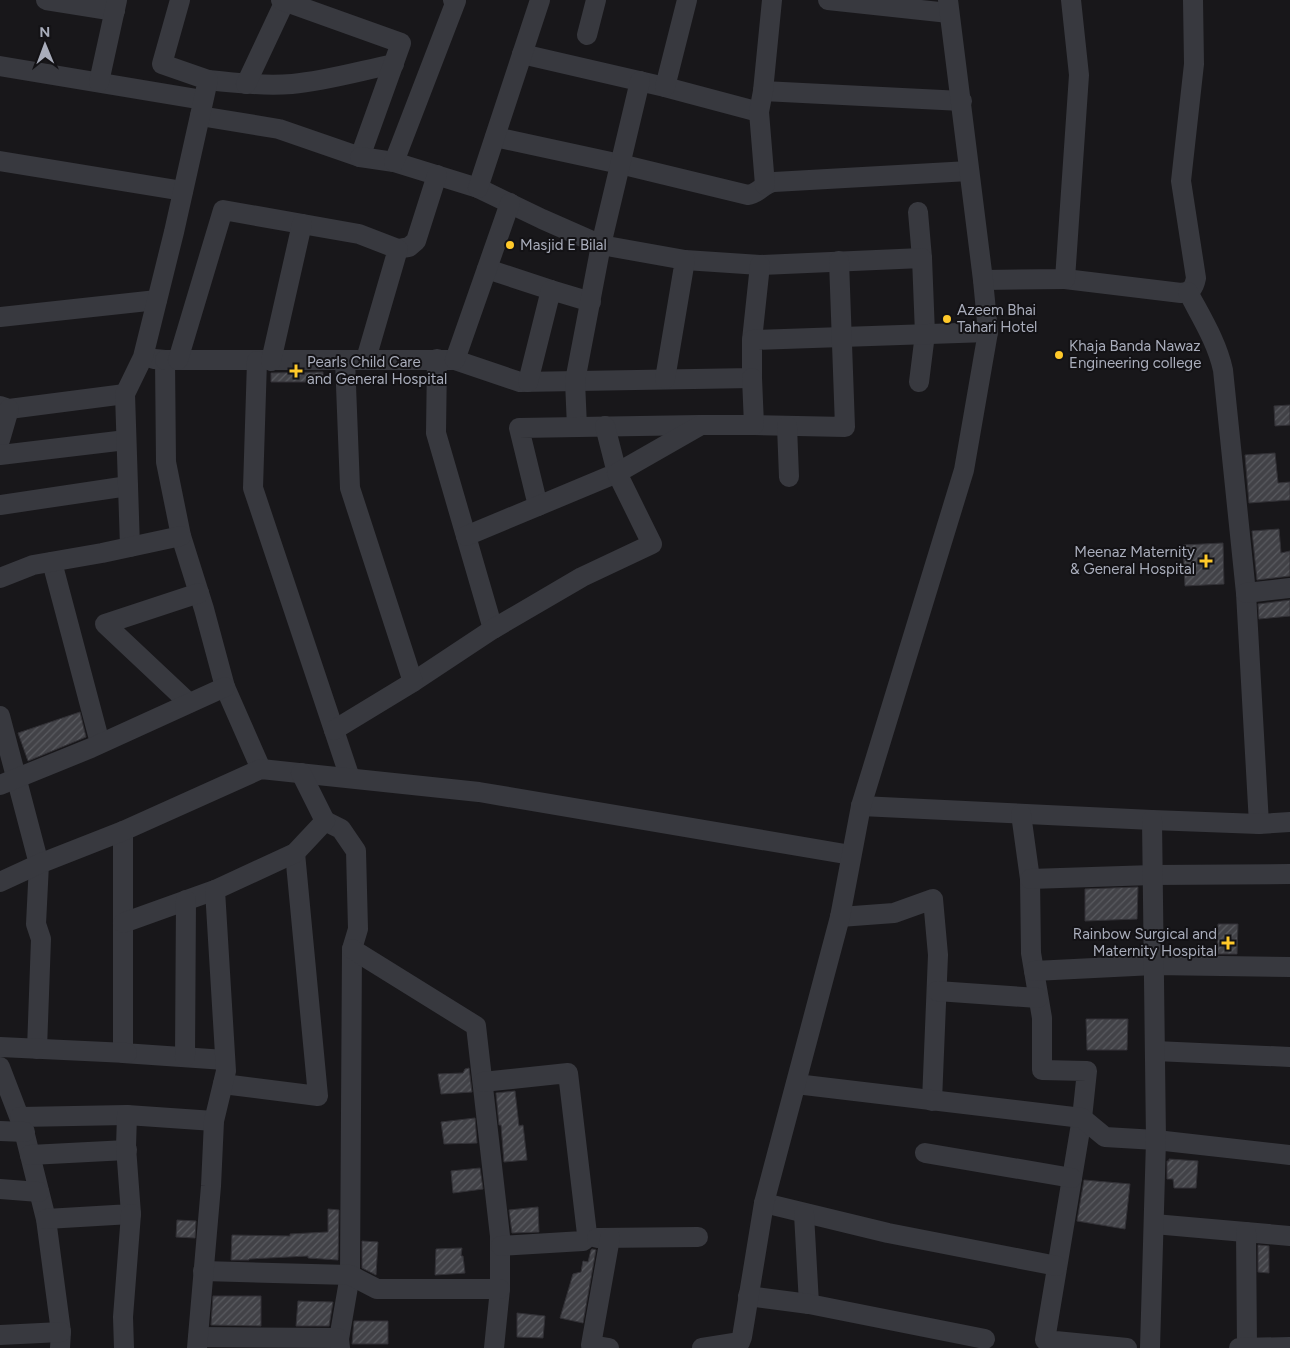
<svg xmlns="http://www.w3.org/2000/svg" width="1290" height="1348" font-family="Figtree,sans-serif">
	<defs>
		<pattern id="building-hatch" width="6" height="6" patternUnits="userSpaceOnUse" patternTransform="scale(1.25)"><rect width="6" height="6" fill="#424247"/><path d="M-1 1l2-2M0 6l6-6M5 7l2-2" fill="none" stroke="#5a5b60"/></pattern>
	</defs>
	<rect width="100%" height="100%" fill="#18171a"/>
	<!-- building -->
	<g fill="url(#building-hatch)" stroke="#323136">
		<polygon points="323,372 323,382 271,382 271,373"/>
		<polygon points="1290,405 1290,425 1275,426 1274,406"/>
		<polygon points="1275,453 1278,483 1290,482 1290,500 1249,503 1245,455"/>
		<polygon points="1279,529 1281,553 1290,551 1290,576 1257,580 1252,531"/>
		<polygon points="1223,543 1224,584 1185,586 1183,545"/>
		<polygon points="1290,600 1290,616 1259,619 1258,604"/>
		<polygon points="80,712 86,737 28,761 18,733"/>
		<polygon points="1138,887 1137,919 1085,921 1085,889"/>
		<polygon points="1218,924 1238,924 1237,954 1217,954"/>
		<polygon points="1086,1019 1128,1019 1127,1050 1087,1050"/>
		<polygon points="469,1068 472,1092 441,1094 438,1074 463,1073 465,1069"/>
		<polygon points="515,1091 519,1126 523,1125 527,1160 504,1162 501,1125 499,1125 496,1093"/>
		<polygon points="475,1118 477,1143 444,1144 441,1122"/>
		<polygon points="1169,1159 1198,1161 1196,1188 1174,1188 1173,1179 1167,1179 1167,1161 1169,1161"/>
		<polygon points="480,1168 483,1189 453,1193 451,1171"/>
		<polygon points="1084,1180 1130,1184 1125,1229 1077,1221"/>
		<polygon points="538,1207 539,1232 512,1233 509,1210"/>
		<polygon points="328,1209 339,1210 338,1260 308,1258 308,1256 249,1259 249,1260 231,1260 232,1235 290,1236 290,1234 328,1232"/>
		<polygon points="177,1220 196,1221 195,1238 176,1237"/>
		<polygon points="362,1241 378,1242 376,1275 362,1268"/>
		<polygon points="1258,1245 1269,1246 1269,1273 1258,1272"/>
		<polygon points="462,1248 461,1256 463,1256 465,1273 435,1275 436,1249"/>
		<polygon points="592,1249 596,1250 583,1323 560,1318 573,1274 581,1272 583,1261 588,1262 591,1250"/>
		<polygon points="213,1296 261,1296 261,1326 211,1325"/>
		<polygon points="298,1301 333,1302 329,1326 296,1326"/>
		<polygon points="517,1313 545,1316 543,1338 517,1337"/>
		<polygon points="354,1321 388,1321 388,1344 352,1344"/>
	</g>
	<g fill="none" stroke-linecap="round" stroke-linejoin="round">
		<!-- minor -->
		<g stroke="#38393f" stroke-width="20">
			<polyline points="46,0 115,11"/>
			<polyline points="828,0 949,13"/>
			<polyline points="587,35 596,0"/>
			<polyline points="522,54 665,87 759,112"/>
			<polyline points="0,66 203,100"/>
			<path d="M208,80C236,83 264,86 292,84C326,81 360,71 394,64"/>
			<polyline points="99,82 117,0"/>
			<polyline points="246,84 285,1"/>
			<polyline points="665,87 687,0"/>
			<polyline points="763,91 962,101"/>
			<polyline points="200,116 279,129 360,157 401,43 281,0"/>
			<path d="M495,137L620,164L748,195C758,194 763,184 774,182L969,171"/>
			<polyline points="360,157 394,162 478,188 542,219 601,245 640,81"/>
			<polyline points="0,161 183,191"/>
			<polyline points="394,162 456,1 453,0"/>
			<polyline points="765,185 759,112 763,91 772,0"/>
			<polyline points="478,188 540,0"/>
			<polyline points="918,212 922,258"/>
			<polyline points="398,249 409,247 416,241 437,175"/>
			<polyline points="685,260 760,265 922,258 925,334 919,382"/>
			<polyline points="487,269 551,290"/>
			<path d="M1065,279L1181,293C1191,292 1194,288 1196,278L1181,181L1194,64L1193,0"/>
			<polyline points="983,280 1065,279 1079,75 1071,0"/>
			<path d="M1188,292C1201,317 1217,342 1223,370L1246,593L1259,824"/>
			<polyline points="0,317 157,300"/>
			<polyline points="752,340 760,265"/>
			<polyline points="154,359 165,360 166,462 181,536 204,609 225,687 261,769"/>
			<polyline points="437,359 436,433 493,629"/>
			<polyline points="165,360 455,360 520,382 752,378 752,340 988,332"/>
			<polyline points="178,360 223,210 359,234 398,249 366,359"/>
			<polyline points="455,360 510,203"/>
			<polyline points="257,361 253,488 350,778"/>
			<polyline points="271,361 302,224"/>
			<polyline points="528,382 551,290 591,302"/>
			<polyline points="0,406 9,409 125,394"/>
			<polyline points="754,425 845,427 839,261"/>
			<polyline points="787,426 789,477"/>
			<polyline points="577,427 575,381 601,245 685,260 665,379"/>
			<polyline points="0,440 9,409"/>
			<polyline points="0,455 126,440"/>
			<polyline points="0,505 128,486"/>
			<polyline points="538,506 519,428 700,425"/>
			<polyline points="466,536 617,473 605,426"/>
			<polyline points="130,547 125,394 143,357 174,232 208,80 162,64 180,0"/>
			<polyline points="52,562 100,743"/>
			<polyline points="0,578 33,565 102,553 181,536"/>
			<polyline points="1246,593 1290,588"/>
			<polyline points="413,682 493,629 582,577 652,544 617,473 701,425 754,425 752,378"/>
			<polyline points="189,703 105,624 199,593"/>
			<polyline points="0,716 39,864 36,924 41,939 37,1049"/>
			<polyline points="334,730 413,682 350,488 345,360"/>
			<polyline points="0,785 91,748 225,687"/>
			<polyline points="861,806 1152,820 1259,824 1290,822"/>
			<polyline points="1021,814 1030,879 1031,953 1042,1018 1042,1070 1087,1071 1082,1118 1045,1340 1127,1348"/>
			<polyline points="325,821 341,829 356,851 358,929 352,949 350,1275 339,1339"/>
			<polyline points="123,831 123,1053 225,1060"/>
			<polyline points="1030,879 1153,875 1290,874"/>
			<polyline points="0,882 39,864 123,831 261,769 479,792 851,855"/>
			<polyline points="840,917 894,913 933,899 938,955 932,1101"/>
			<polyline points="123,923 215,890"/>
			<polyline points="352,949 476,1026 500,1236 500,1289 494,1348"/>
			<polyline points="1034,971 1154,965 1290,967"/>
			<polyline points="937,991 1038,998"/>
			<polyline points="0,1047 127,1053"/>
			<polyline points="1155,1051 1290,1057"/>
			<polyline points="185,1057 186,900"/>
			<polyline points="0,1067 23,1127 46,1219 61,1332 60,1348"/>
			<polyline points="483,1082 568,1073 587,1234 587,1238 583,1241 501,1246"/>
			<polyline points="223,1084 318,1096 295,853"/>
			<polyline points="796,1084 1082,1118 1105,1137 1156,1140 1290,1155"/>
			<polyline points="20,1117 127,1115"/>
			<polyline points="0,1131 25,1132"/>
			<polyline points="925,1153 1072,1178"/>
			<polyline points="30,1155 127,1150"/>
			<polyline points="0,1189 39,1192"/>
			<polyline points="764,1203 888,1233 1057,1266"/>
			<polyline points="804,1214 809,1304"/>
			<polyline points="46,1219 131,1214 126,1147 127,1115 214,1121"/>
			<polyline points="1154,1224 1290,1236"/>
			<polyline points="1246,1232 1247,1348"/>
			<polyline points="597,1238 698,1237"/>
			<polyline points="203,1271 350,1275 377,1289 500,1289"/>
			<polyline points="748,1296 809,1304 985,1339"/>
			<polyline points="0,1335 61,1332"/>
			<polyline points="198,1337 337,1338 339,1339 340,1348"/>
			<polyline points="124,1348 123,1317 131,1214"/>
			<polyline points="197,1348 211,1186 214,1121 226,1071 215,890 295,853 325,821 301,773"/>
			<polyline points="609,1348 591,1345 610,1238"/>
			<polyline points="702,1348 740,1342 742,1337 764,1203 840,917 861,806 964,470 988,332 983,280 948,0"/>
			<polyline points="1150,1348 1156,1140 1152,820"/>
			<polyline points="1239,1348 1290,1347"/>
		</g>
	</g>
	<!-- markers -->
	<g fill="#ffc92a" stroke="#131215" stroke-width="2">
		<circle cx="510" cy="245" r="5"/>
		<circle cx="947" cy="319" r="5"/>
		<circle cx="1059" cy="355" r="5"/>
		<path d="M293.5 363.5h5v5h5v5h-5v5h-5v-5h-5v-5h5z"/>
		<path d="M1203.5 553.5h5v5h5v5h-5v5h-5v-5h-5v-5h5z"/>
		<path d="M1225.5 935.5h5v5h5v5h-5v5h-5v-5h-5v-5h5z"/>
	</g>
	<g text-anchor="middle" dominant-baseline="central" stroke-width="4" stroke-linejoin="round" paint-order="stroke">
		<!-- poi labels -->
		<g font-size="15" fill="#a9adbb" stroke="#131215" text-anchor="start">
			<text x="520" y="245">Masjid E Bilal</text>
			<text x="957" y="310">Azeem Bhai<tspan x="957" dy="17">Tahari Hotel</tspan></text>
			<text x="1069" y="346">Khaja Banda Nawaz<tspan x="1069" dy="17">Engineering college</tspan></text>
			<text x="307" y="362">Pearls Child Care<tspan x="307" dy="17">and General Hospital</tspan></text>
			<text x="1195" y="552" text-anchor="end">Meenaz Maternity<tspan x="1195" dy="17">&amp; General Hospital</tspan></text>
			<text x="1217" y="934" text-anchor="end">Rainbow Surgical and<tspan x="1217" dy="17">Maternity Hospital</tspan></text>
		</g>
	</g>
	<!-- north arrow -->
	<g transform="translate(45 45) rotate(359)" stroke="#131215" stroke-width="4" paint-order="stroke">
	<path d="M0-4L9 19L0 12L-9 19Z" fill="#a9adbb"/>
	<text y="-8" font-size="14" font-weight="bold" text-anchor="middle" fill="#a9adbb">N</text>
	</g>
</svg>
